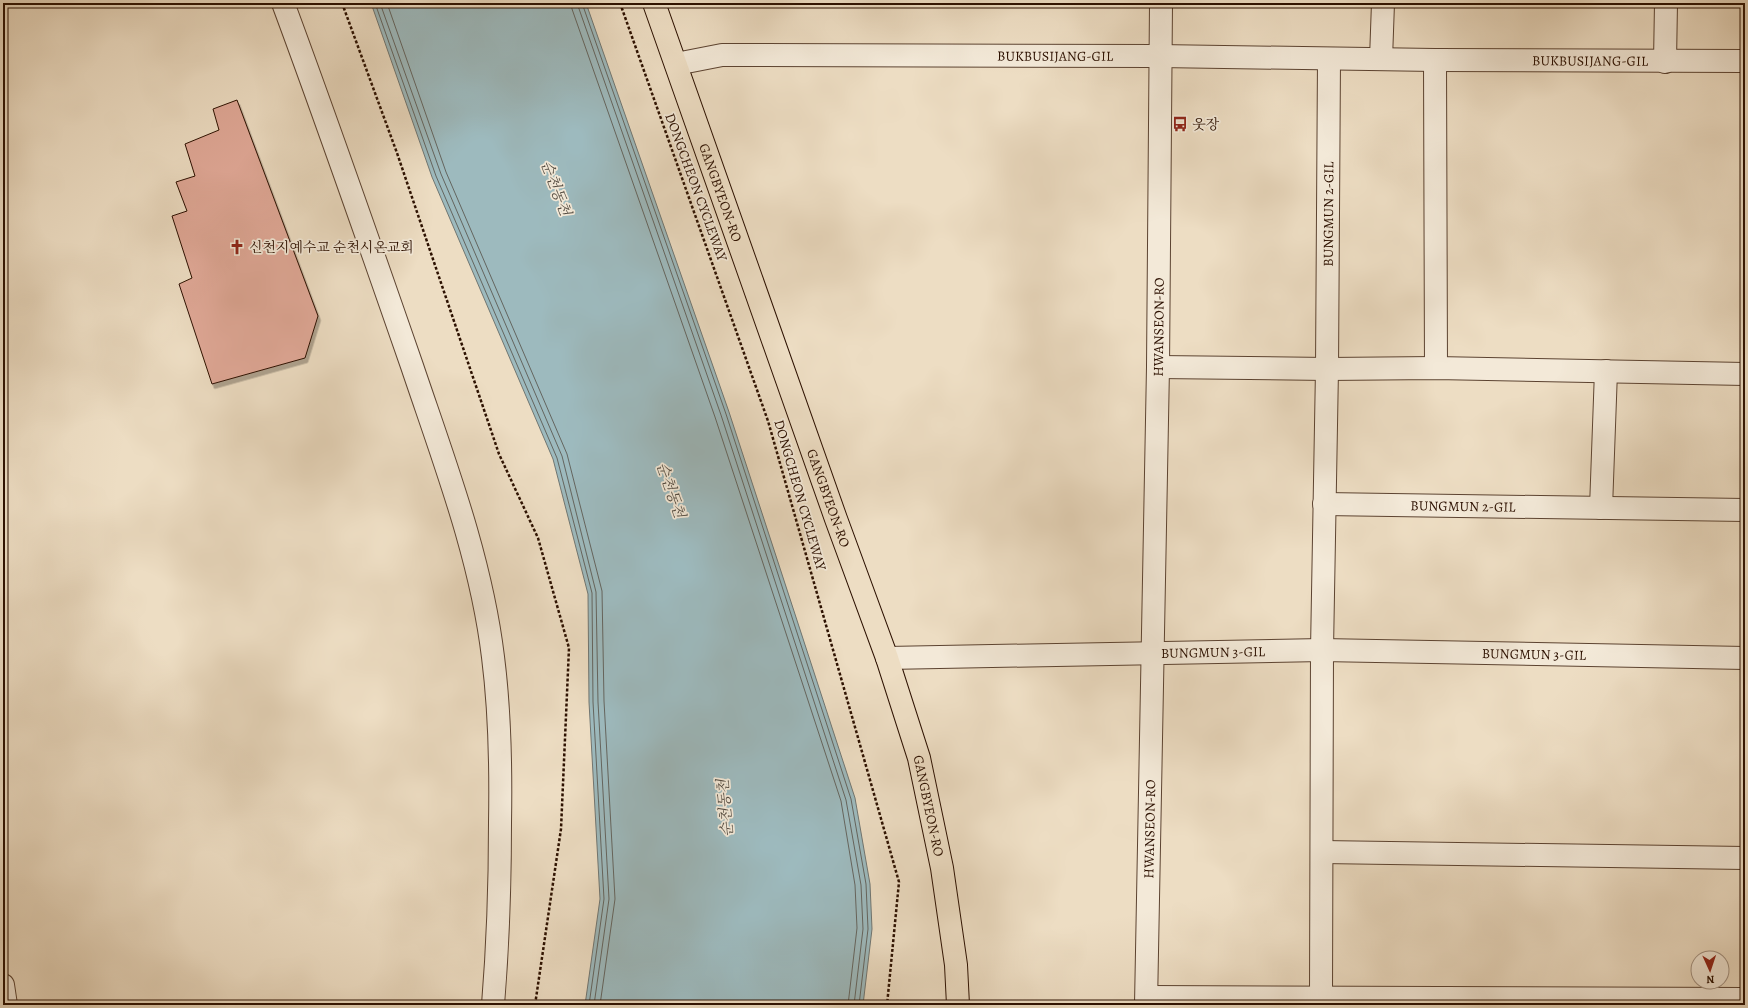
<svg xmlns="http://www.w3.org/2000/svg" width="1748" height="1008" font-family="Alegreya,'Noto Serif KR',serif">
	<defs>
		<filter id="shadow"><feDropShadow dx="2.5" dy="4.5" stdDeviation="0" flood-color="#0004"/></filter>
	</defs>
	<rect width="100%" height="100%" fill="#edddc3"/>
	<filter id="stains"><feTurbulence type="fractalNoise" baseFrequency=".005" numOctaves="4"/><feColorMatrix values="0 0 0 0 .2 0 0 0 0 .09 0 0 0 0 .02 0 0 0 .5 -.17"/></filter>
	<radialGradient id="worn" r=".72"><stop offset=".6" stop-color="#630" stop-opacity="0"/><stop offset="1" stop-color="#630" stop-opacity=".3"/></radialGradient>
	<!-- water -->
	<polygon fill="#9dbabe" stroke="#707672" points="371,3 586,3 729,412 855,798 870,884 872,929 863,1005 585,1005 600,899 589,702 588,594 553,459 432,177"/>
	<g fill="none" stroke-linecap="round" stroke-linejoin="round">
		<!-- shore -->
		<g stroke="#64655f" stroke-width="1">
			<polyline points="375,3 436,176 557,458 592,593 593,702 604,899 589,1005"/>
			<polyline points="380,3 441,174 562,456 596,592 598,702 609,899 594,1005"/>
			<polyline points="387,3 446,172 567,454 602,591 604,701 615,899 600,1005"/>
			<polyline points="571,3 572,9 715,417 841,801 855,885 857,928 848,1005"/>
			<polyline points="577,3 721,415 846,800 861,885 863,929 854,1005"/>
			<polyline points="582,3 726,414 851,799 866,884 868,929 859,1005"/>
		</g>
	</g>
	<!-- building -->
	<polygon fill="#e0a897" stroke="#2c1000" filter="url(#shadow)" points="237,100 318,316 305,358 212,384 179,284 192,278 172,216 187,211 176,182 195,176 185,144 219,130 213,109"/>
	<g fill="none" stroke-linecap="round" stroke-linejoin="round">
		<!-- minor casing -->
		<g stroke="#5c4331" stroke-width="24">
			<g id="minor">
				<path d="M283,3C328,124 370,245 412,366C444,461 481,557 493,657C500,712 501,767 500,823C500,884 498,944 493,1005"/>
				<polyline points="1381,59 1383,3"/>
				<polyline points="1435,60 1436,368"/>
				<polyline points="1665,62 1666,3"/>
				<path id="s1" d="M676,64L722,55L1159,56L1435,60L1745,61"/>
				<polyline points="1158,367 1327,369 1436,368 1745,374"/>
				<path id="s2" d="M1324,504L1745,510"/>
				<polyline points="1601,508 1606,371"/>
				<path id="s3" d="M887,658L1322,650L1745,658"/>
				<polyline points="1322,852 1745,858"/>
				<polyline points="3,985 6,1005"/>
				<polyline points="1147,997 1745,999"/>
				<path id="s4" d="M1321,997L1322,650L1327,369L1329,59"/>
				<path id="s5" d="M1146,1005L1158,367L1161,3"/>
			</g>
		</g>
		<!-- major casing -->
		<g stroke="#2c1000" stroke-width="24">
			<g id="major">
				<path id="s6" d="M654,3L836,519L887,658L919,758L942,868L956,965L958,1005"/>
			</g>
		</g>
		<!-- path -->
		<g stroke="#2c1000" stroke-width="2.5" stroke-dasharray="3 2" stroke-linecap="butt">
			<polyline points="342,3 397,153 499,454 538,538 569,648 561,829 535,1005"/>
			<polyline points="620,3 768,421 899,882 887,1005"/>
		</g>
		<!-- minor -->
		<use href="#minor" stroke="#f3e9d8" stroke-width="22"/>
		<!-- major -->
		<use href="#major" stroke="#edddc3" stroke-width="22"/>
	</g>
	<!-- icons -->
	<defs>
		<g id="bus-bare" transform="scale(1.2)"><path d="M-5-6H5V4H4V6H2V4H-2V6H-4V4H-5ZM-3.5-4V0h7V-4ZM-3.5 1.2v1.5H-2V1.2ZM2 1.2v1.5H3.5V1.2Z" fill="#8f2418" stroke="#f3e9d8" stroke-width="2.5" paint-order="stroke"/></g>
		<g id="church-bare" transform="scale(1.2)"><path d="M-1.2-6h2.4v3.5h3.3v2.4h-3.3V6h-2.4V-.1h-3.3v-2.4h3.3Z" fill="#8f2418" stroke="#f3e9d8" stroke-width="2.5" paint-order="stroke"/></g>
	</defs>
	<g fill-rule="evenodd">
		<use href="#bus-bare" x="1180" y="124"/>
		<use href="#church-bare" x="237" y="247"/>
	</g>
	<g text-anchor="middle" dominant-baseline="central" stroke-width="3.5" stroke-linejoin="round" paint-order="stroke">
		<!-- street labels -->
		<g font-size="14" fill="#2c1000" stroke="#f3e9d8">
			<text stroke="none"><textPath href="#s1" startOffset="380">BUKBUSIJANG-GIL</textPath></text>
			<text stroke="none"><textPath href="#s1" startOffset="915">BUKBUSIJANG-GIL</textPath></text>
			<text transform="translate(696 187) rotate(70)">DONGCHEON CYCLEWAY</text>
			<text stroke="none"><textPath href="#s6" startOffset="201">GANGBYEON-RO</textPath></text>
			<text stroke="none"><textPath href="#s4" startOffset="783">BUNGMUN 2-GIL</textPath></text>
			<text stroke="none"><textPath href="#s5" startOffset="678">HWANSEON-RO</textPath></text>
			<text transform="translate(800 495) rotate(74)">DONGCHEON CYCLEWAY</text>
			<text stroke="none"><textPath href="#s6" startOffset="525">GANGBYEON-RO</textPath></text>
			<text stroke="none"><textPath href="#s2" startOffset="139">BUNGMUN 2-GIL</textPath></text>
			<text stroke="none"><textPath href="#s3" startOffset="326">BUNGMUN 3-GIL</textPath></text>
			<text stroke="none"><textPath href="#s3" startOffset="647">BUNGMUN 3-GIL</textPath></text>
			<text stroke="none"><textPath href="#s6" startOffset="849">GANGBYEON-RO</textPath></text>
			<text stroke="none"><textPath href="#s5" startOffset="176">HWANSEON-RO</textPath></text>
		</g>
		<!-- poi labels -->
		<g font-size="14" fill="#2c1000" stroke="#f3e9d8" text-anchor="start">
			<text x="1192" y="124">웃장</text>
			<text x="249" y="247">신천지예수교 순천시온교회</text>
		</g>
		<!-- water labels -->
		<g font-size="15" font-style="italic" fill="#544c42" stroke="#f3e9d8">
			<text transform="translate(556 188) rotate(69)">순천동천</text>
			<text transform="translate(671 490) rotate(71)">순천동천</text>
			<text transform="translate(725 808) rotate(-95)">순천동천</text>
		</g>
	</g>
	<!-- margin -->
	<rect width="1748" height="1008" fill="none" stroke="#edddc3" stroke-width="16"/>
	<rect x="4" y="4" width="1740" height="1000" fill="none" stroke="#2c1000" stroke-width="2"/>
	<rect x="8" y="8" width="1732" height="992" fill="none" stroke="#2c1000"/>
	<!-- north arrow -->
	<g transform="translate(1710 970) rotate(177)"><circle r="19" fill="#f3e9d8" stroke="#a39282"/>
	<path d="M0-3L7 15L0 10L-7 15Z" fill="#8f2418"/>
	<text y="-6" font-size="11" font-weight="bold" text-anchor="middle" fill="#2c1000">N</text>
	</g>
	<rect width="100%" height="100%" filter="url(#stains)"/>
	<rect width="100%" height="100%" fill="url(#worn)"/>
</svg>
